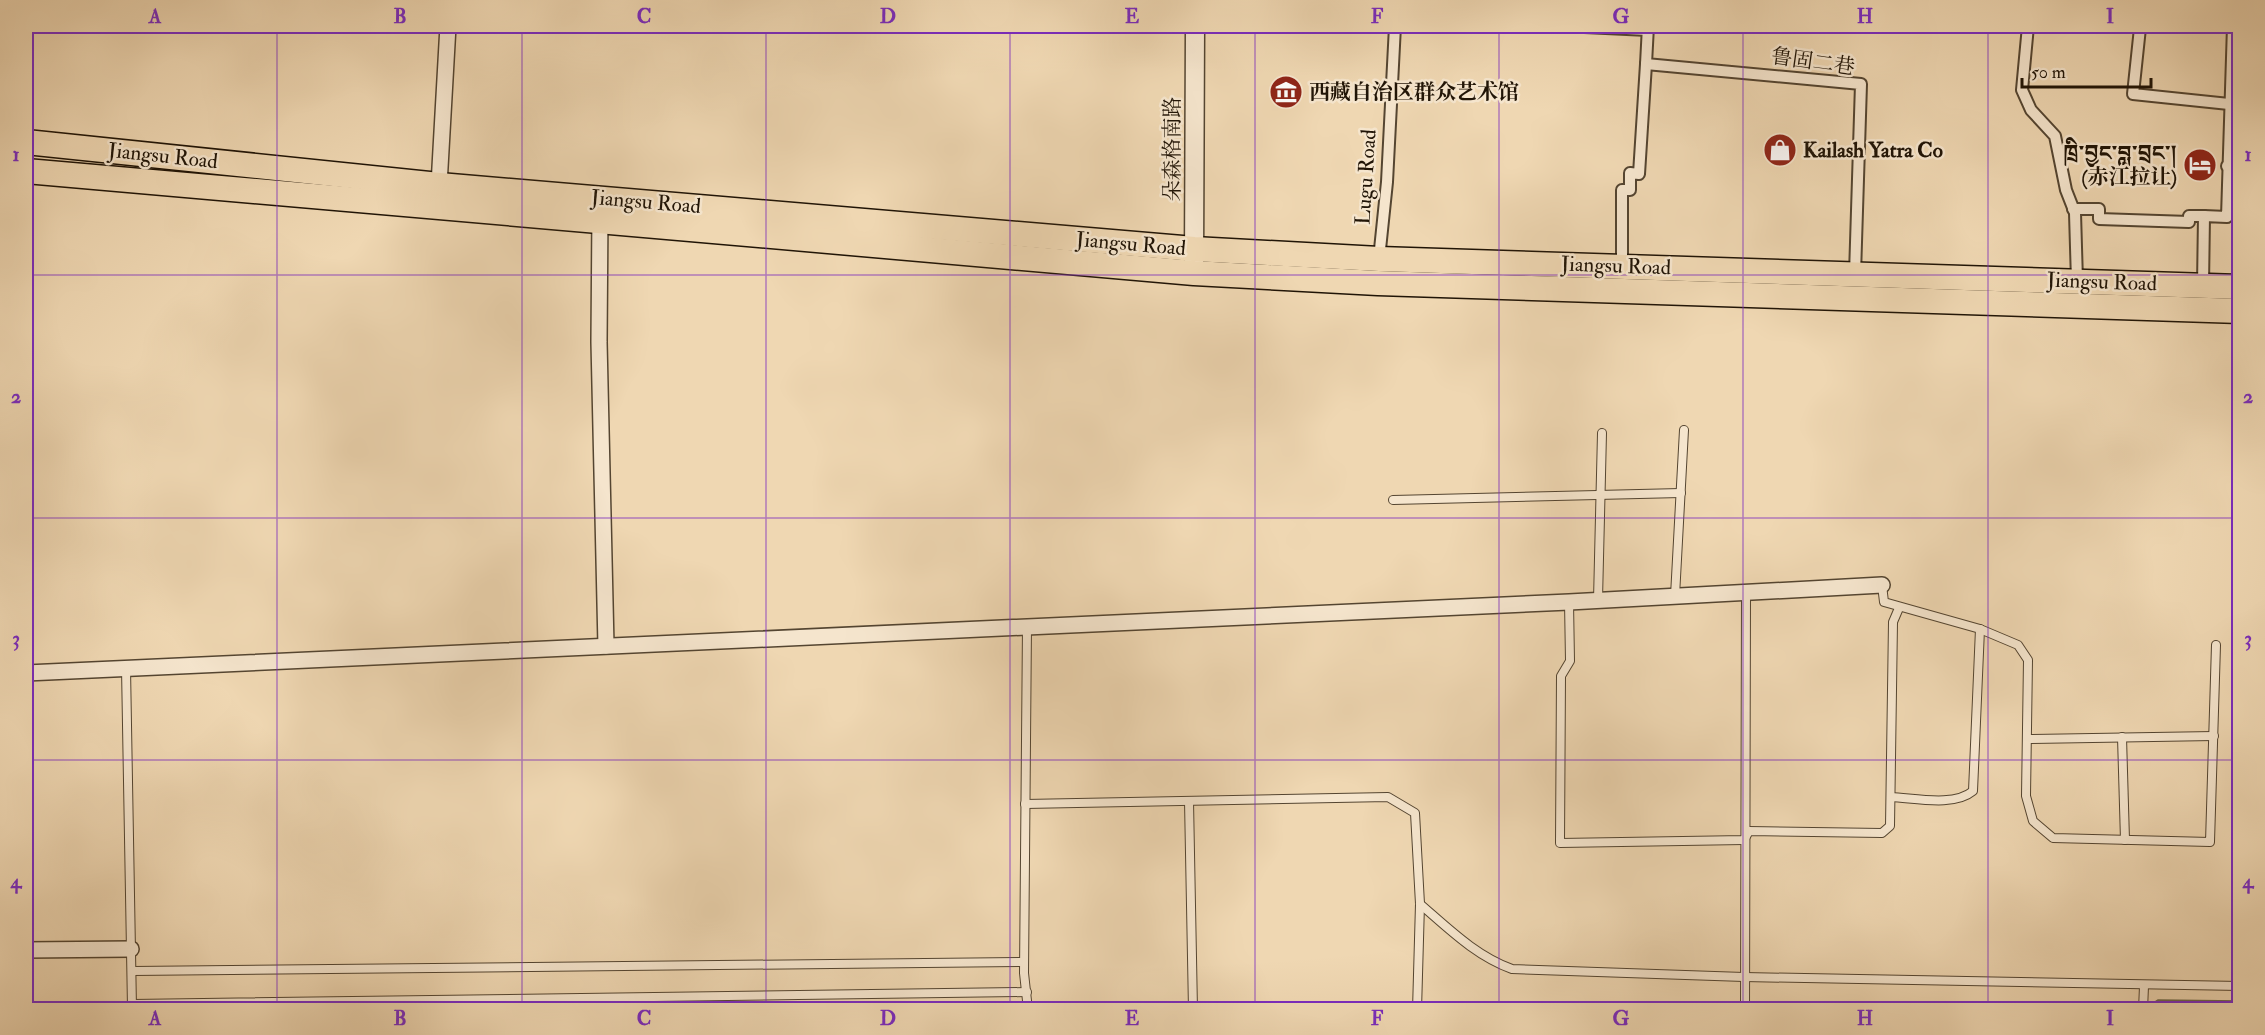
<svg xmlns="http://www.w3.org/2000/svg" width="2265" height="1035" font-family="'IM FELL Double Pica','Noto Serif SC','Noto Serif Tibetan',serif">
	<rect width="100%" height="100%" fill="#efd7b2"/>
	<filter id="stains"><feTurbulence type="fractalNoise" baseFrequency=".00333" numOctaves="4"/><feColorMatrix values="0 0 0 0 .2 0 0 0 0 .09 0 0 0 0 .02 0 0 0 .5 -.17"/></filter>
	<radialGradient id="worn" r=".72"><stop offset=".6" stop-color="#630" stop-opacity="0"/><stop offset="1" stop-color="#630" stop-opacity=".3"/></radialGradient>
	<!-- green -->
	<polygon fill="#b8be8d" stroke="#6c694a" stroke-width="1.5" points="2158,1000 2239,1001 2239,1009 2155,1009 2155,1002"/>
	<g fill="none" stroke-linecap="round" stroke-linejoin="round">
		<!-- service casing -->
		<g stroke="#544531" stroke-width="10">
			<g id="service">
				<polyline points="1393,500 1681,493"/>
				<polyline points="1882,585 1884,602 1980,629 2018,645 2028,660 2026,796 2033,821 2053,838 2210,842 2216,645"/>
				<polyline points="1675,596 1684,430"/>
				<polyline points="1598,600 1602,433"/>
				<polyline points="1569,602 1570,661 1561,676 1560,843 1744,840 1749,831 1882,833 1890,826 1893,622 1899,608"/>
				<polyline points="1027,626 1024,973 1028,1010"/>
				<polyline points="126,668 132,1008"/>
				<polyline points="2122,737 2125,840"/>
				<polyline points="2027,739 2214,736"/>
				<path d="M1891,797C1915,798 1954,807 1973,791L1980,629"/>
				<polyline points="1189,801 1193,1010"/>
				<polyline points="1025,804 1388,797 1415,813 1420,904 1417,1010"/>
				<path d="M1420,904C1449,929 1476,956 1512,969L1744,977L2240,986"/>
				<polyline points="132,971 1024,962"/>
				<polyline points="132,1004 1027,992"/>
				<polyline points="1745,1010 1746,593"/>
				<polyline points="2143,1010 2144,986"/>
			</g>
		</g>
		<!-- pedestrian casing -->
		<g stroke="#544531" stroke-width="14">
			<g id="pedestrian">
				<polyline points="1563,26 1648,30"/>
				<polyline points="1648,26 1646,64 1861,84 1855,274"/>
				<polyline points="2028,26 2022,90 2031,110 2055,136 2066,190 2075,213 2077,281"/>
				<polyline points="2140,28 2133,94 2229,104"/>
				<polyline points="2227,166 2240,166"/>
				<polyline points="2073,209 2099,209 2099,219 2189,222 2189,216 2204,216"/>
				<polyline points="1379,259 1387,182 1395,26"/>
				<polyline points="1622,267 1622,190 1630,190 1630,173 1639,174 1646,64"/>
				<polyline points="2203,285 2204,216 2227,217 2233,26"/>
			</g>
		</g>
		<!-- minor casing -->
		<g stroke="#544531" stroke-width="18">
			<g id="minor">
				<polyline points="439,185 448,26"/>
				<polyline points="600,213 599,342 606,646"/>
				<polyline points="26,673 1569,602 1882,585"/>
				<polyline points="26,950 131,949"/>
			</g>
		</g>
		<!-- tertiary casing -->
		<g stroke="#544531" stroke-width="21">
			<polyline id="tertiary" points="1194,262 1195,26"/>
		</g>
		<!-- trunk casing -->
		<g stroke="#201406" stroke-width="27">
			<g id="trunk">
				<polyline points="26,142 439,185 1194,249 1379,259 2240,287"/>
				<polyline points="26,171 1194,273 1378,283 2240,311"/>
			</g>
		</g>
		<!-- service -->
		<use href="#service" stroke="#f5e5cd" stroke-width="8"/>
		<!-- pedestrian -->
		<use href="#pedestrian" stroke="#f5e5cd" stroke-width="10"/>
		<!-- minor -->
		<use href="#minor" stroke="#f5e5cd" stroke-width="15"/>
		<!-- tertiary -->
		<use href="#tertiary" stroke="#f5e5cd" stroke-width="18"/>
		<!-- trunk -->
		<use href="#trunk" stroke="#efd7b2" stroke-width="24"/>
	</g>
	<!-- grid -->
	<path fill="none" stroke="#7b2cbf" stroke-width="1.5" stroke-opacity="0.55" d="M277,26V1010M522,26V1010M766,26V1010M1010,26V1010M1255,26V1010M1499,26V1010M1743,26V1010M1988,26V1010M26,275H2240M26,518H2240M26,760H2240"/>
	<!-- icons -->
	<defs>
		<g id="museum-disc" transform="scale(1.725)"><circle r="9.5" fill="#8f2418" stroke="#f5e5cd"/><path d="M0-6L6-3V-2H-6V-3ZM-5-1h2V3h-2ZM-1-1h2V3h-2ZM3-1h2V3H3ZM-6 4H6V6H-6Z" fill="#fff"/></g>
		<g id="shop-disc" transform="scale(1.725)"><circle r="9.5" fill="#8f2418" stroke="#f5e5cd"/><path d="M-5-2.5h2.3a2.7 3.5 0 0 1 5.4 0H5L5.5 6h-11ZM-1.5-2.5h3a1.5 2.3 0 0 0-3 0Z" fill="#fff"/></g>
		<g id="hotel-disc" transform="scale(1.725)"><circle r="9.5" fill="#8f2418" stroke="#f5e5cd"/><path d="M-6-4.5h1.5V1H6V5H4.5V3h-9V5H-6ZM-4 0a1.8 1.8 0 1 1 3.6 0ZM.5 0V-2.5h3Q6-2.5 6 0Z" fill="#fff"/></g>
	</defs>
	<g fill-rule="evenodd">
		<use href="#museum-disc" x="1286" y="92"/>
		<use href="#shop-disc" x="1780" y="150"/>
		<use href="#hotel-disc" x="2200" y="165"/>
	</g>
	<g text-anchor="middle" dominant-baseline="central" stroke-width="5" stroke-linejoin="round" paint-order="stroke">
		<!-- street labels -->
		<g font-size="21" fill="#201406" stroke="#f5e5cd">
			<text transform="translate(1813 62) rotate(8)">鲁固二巷</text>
			<text transform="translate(1172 149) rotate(-90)">朵森格南路</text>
			<text transform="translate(163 156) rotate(6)">Jiangsu Road</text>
			<text transform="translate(1366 177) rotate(-86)">Lugu Road</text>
			<text transform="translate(646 202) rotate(5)">Jiangsu Road</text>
			<text transform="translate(1131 244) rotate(5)">Jiangsu Road</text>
			<text transform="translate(1616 266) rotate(2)">Jiangsu Road</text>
			<text transform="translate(2102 282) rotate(2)">Jiangsu Road</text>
		</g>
		<!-- poi labels -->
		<g font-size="21" font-weight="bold" fill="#201406" stroke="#f5e5cd" text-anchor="start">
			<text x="1309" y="92">西藏自治区群众艺术馆</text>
			<text x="1803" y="150">Kailash Yatra Co</text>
			<text x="2177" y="153" text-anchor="end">ཁྲི་བྱང་བླ་བྲང་།<tspan x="2177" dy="24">(赤江拉让)</tspan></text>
		</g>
	</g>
	<!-- margin -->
	<rect width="2265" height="1035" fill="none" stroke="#efd7b2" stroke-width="66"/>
	<!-- scale -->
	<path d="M2022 78v9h129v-9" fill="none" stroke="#201406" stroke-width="3"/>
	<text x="2031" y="78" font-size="18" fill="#201406" stroke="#f5e5cd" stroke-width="4.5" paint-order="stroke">50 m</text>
	<rect x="33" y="33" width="2199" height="969" fill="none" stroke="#7b2cbf" stroke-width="2"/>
	<g font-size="20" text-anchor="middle" font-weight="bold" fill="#7b2cbf">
		<text x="155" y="23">A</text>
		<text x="400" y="23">B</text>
		<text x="644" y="23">C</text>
		<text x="888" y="23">D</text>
		<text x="1132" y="23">E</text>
		<text x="1377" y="23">F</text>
		<text x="1621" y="23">G</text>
		<text x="1865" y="23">H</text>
		<text x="2110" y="23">I</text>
		<text x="16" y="161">1</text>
		<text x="2248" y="161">1</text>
		<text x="16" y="403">2</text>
		<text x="2248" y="403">2</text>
		<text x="16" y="645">3</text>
		<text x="2248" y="645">3</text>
		<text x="16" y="888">4</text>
		<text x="2248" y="888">4</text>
		<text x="155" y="1025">A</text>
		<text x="400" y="1025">B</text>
		<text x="644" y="1025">C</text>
		<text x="888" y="1025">D</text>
		<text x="1132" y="1025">E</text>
		<text x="1377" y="1025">F</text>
		<text x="1621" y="1025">G</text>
		<text x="1865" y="1025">H</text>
		<text x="2110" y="1025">I</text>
	</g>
	<rect width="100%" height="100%" filter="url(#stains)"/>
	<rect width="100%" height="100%" fill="url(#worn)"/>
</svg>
